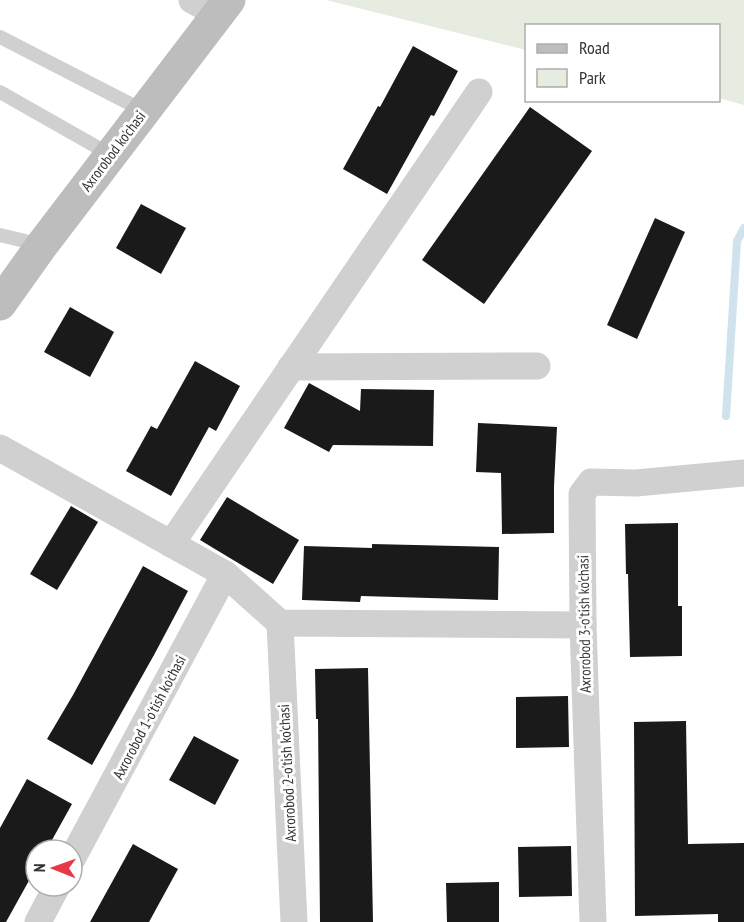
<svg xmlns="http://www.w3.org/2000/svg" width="744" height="922" font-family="'PT Sans Narrow',sans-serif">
	<rect width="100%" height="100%" fill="#fff"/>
	<!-- green -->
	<polygon fill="#e6ecdf" points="326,0 744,0 744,105 719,98 718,26 526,26 526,50"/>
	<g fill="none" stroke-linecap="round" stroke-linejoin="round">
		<!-- stream -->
		<polyline stroke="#cfe2ee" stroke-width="8" points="726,416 737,241 744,228"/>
	</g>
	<!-- building -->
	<g fill="#1a1a1a">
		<polygon points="413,46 458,71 434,116 431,115 387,194 343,169 378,106 380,107"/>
		<polygon points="530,107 592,151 484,304 422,260"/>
		<polygon points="141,204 186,228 161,274 116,248"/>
		<polygon points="655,218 685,232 637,339 607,325"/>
		<polygon points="70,307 114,332 90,377 44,352"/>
		<polygon points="195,361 240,386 216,431 209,427 171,496 126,471 151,426 157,429"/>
		<polygon points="309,383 360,411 361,389 434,390 433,446 333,445 329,452 284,428"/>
		<polygon points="478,423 557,427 554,486 554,533 502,534 501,473 476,472"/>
		<polygon points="227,497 299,540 273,584 200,540"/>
		<polygon points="71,506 98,522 57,590 30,574"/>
		<polygon points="678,523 678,606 682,606 682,656 630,657 628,574 626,574 625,524"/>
		<polygon points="372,544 499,547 498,600 361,596 360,602 302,600 304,546 372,548"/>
		<polygon points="143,566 188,591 154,655 92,765 47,739 73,695"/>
		<polygon points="368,668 373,922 320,922 318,719 316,719 315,669"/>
		<polygon points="568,696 569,747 516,748 516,697"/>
		<polygon points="686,721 688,844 744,843 744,922 718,922 718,914 635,916 634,722"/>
		<polygon points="194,736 239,760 215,805 169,780"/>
		<polygon points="27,779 72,804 47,849 46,850 36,850 36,868 6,922 0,922 0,828"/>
		<polygon points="133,844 178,869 149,922 90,922"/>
		<polygon points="571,846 572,896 519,897 518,847"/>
		<polygon points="499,882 499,922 447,922 446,883"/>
	</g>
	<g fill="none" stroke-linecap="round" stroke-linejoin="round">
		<!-- lane -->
		<g stroke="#d0d0d0" stroke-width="14">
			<polyline points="0,37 144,111"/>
			<polyline points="0,92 111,155"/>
			<polyline points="0,235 42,245"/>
		</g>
		<!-- street -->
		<g stroke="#d0d0d0" stroke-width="27">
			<polyline points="192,0 218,14"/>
			<polyline points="291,367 537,366"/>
			<polyline points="0,448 225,574 280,623 583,625"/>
			<polyline points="171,544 479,92"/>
			<polyline points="280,623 294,922"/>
			<polyline points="72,859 225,574"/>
			<polyline points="38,922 57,886"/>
			<polyline points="593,922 583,625 582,494 591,482 636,483 744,473"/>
		</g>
		<!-- secondary -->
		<polyline stroke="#bdbdbd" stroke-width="33" points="0,304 42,245 229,0"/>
	</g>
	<g text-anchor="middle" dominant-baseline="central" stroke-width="6" stroke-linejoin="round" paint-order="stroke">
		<!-- street labels -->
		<g font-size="15" fill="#333" stroke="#fff">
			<text transform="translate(113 151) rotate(-53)">Axrorobod ko'chasi</text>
			<text transform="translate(584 624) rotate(-91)">Axrorobod 3-o'tish ko'chasi</text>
			<text transform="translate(149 717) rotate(-62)">Axrorobod 1-o'tish ko'chasi</text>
			<text transform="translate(287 773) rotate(-93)">Axrorobod 2-o'tish ko'chasi</text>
		</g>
	</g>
	<!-- legend -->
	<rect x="525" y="24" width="195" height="78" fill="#ffffff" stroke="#adadad" stroke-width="1.5"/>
	<rect x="537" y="44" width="30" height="9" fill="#bdbdbd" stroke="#adadad" stroke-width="1.5"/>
	<text x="579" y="54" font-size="18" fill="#333333">Road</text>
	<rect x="537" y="69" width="30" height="18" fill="#e6ecdf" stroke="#adadad" stroke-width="1.5"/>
	<text x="579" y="84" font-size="18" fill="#333333">Park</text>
	<!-- north arrow -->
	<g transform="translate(54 868) rotate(271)"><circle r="28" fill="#ffffff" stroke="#adadad" stroke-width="1.5"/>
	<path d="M0-4.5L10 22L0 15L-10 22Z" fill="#e63946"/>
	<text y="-9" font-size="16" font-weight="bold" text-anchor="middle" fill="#333333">N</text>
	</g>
</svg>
